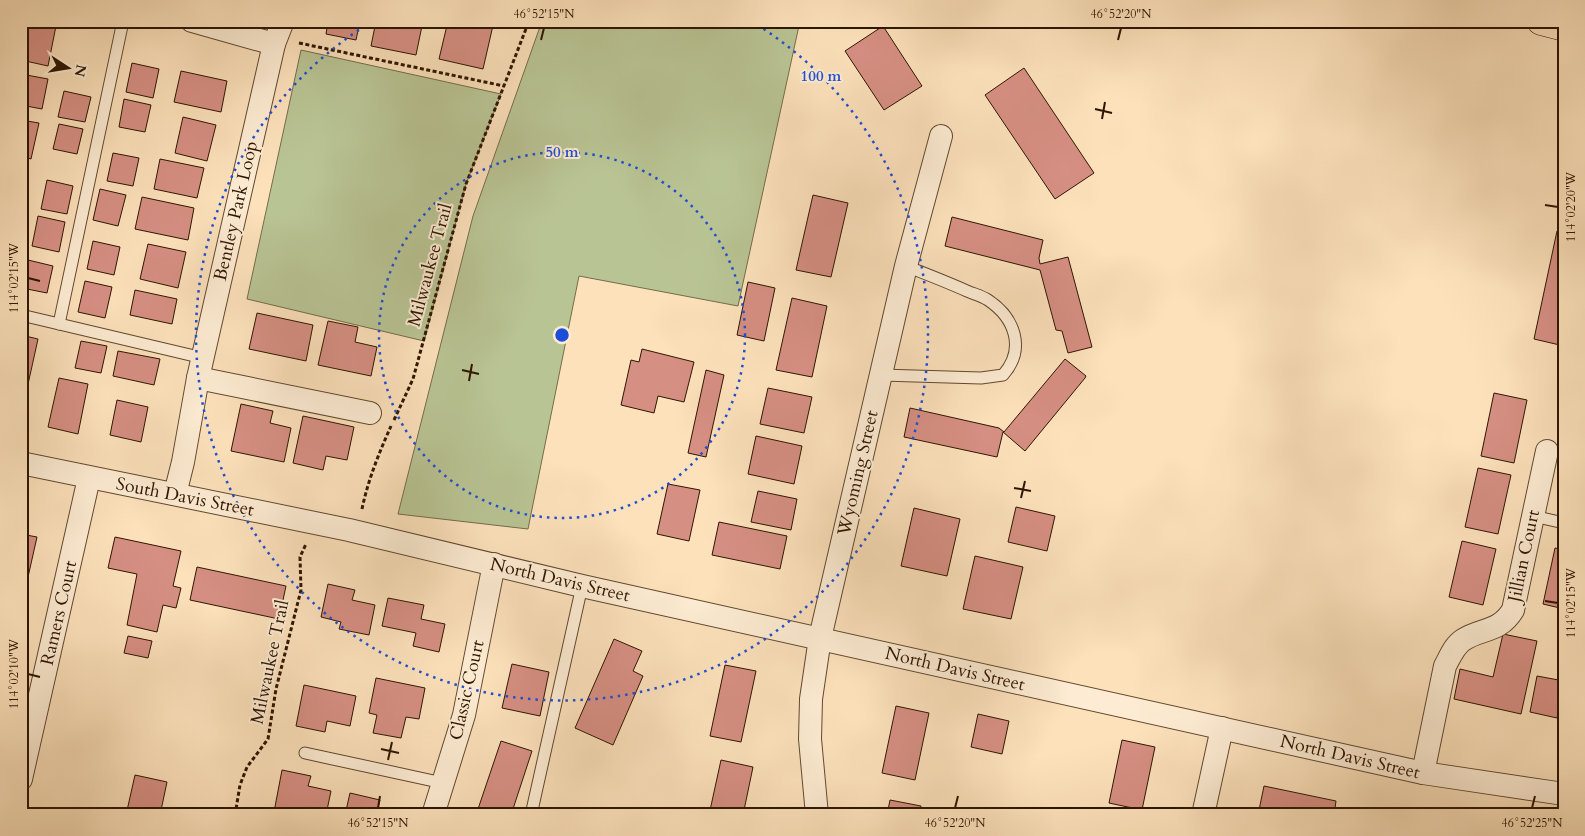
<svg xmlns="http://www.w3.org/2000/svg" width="1585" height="836" font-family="Cardo,serif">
	<rect width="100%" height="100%" fill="#fce1bb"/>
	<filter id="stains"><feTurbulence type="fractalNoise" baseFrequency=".004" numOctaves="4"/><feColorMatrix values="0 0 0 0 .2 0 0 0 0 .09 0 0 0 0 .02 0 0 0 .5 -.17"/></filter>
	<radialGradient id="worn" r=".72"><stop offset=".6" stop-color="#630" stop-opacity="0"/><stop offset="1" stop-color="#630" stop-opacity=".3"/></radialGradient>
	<!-- green -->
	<g fill="#b9c494" stroke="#746c4a">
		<polygon points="542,21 800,21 738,306 579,276 528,529 398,514 473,216"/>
		<polygon points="301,50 501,94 466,184 424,341 247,299"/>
	</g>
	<!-- building -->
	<g fill="#d68f83" stroke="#2e1500">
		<polygon points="21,21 33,21 56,26 48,66 21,60"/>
		<polygon points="328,21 360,21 356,40 326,34"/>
		<polygon points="376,21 423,21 416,55 371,46"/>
		<polygon points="448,21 494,21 483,69 439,59"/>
		<polygon points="883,26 922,86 884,110 845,51"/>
		<polygon points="132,63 159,69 153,98 126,92"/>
		<polygon points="1024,68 1094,173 1055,199 985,95"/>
		<polygon points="181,71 227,81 221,112 174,102"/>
		<polygon points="21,74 48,79 42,109 21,105"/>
		<polygon points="64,91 91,97 85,122 58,117"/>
		<polygon points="124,99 151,105 145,132 119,127"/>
		<polygon points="183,117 216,125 207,161 175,153"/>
		<polygon points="21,120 39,123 31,159 21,156"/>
		<polygon points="59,124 83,129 77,154 53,149"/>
		<polygon points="113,153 139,158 133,186 107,181"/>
		<polygon points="160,159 204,168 197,198 154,189"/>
		<polygon points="47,180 73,186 67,214 41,209"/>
		<polygon points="100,189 126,195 118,226 93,220"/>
		<polygon points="813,195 848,203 831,277 796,270"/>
		<polygon points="142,197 194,208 188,240 135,229"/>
		<polygon points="38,216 65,222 59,252 32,246"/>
		<polygon points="952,217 1043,240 1039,258 1040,264 1068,257 1092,347 1068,353 1062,331 1056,330 1040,270 945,246"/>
		<polygon points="1557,231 1564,233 1564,346 1534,339"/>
		<polygon points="93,241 120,247 114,275 87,269"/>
		<polygon points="148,244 186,252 178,288 140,279"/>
		<polygon points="28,260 53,266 47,293 22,288"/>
		<polygon points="85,281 112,287 105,318 78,312"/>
		<polygon points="748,282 775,288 764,341 737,335"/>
		<polygon points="135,290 177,299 172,324 130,315"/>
		<polygon points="792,298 827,306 812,377 776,370"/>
		<polygon points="257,313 313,325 306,361 249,349"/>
		<polygon points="328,321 358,327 355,342 377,347 371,376 318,365"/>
		<polygon points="21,335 38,339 21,416"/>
		<polygon points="81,341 107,346 101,373 75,368"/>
		<polygon points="642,349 694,362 684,402 658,396 654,413 621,405 631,360 639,362"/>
		<polygon points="118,351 160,359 154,385 113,376"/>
		<polygon points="1065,359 1086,376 1085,378 1025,451 1003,432 997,457 904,437 910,408 999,428 1004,432"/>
		<polygon points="706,370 724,375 706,457 688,453"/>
		<polygon points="59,378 88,384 78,434 48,427"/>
		<polygon points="768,388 812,397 804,433 760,424"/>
		<polygon points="1494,393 1527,400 1514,463 1481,456"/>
		<polygon points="117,400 148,407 141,442 110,435"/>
		<polygon points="241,404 273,411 270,423 291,428 284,462 231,451"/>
		<polygon points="303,416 354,427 347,460 326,456 323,470 293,463"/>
		<polygon points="756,436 802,446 794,484 748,474"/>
		<polygon points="1478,468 1511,475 1498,534 1465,527"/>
		<polygon points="668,484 700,490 689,541 657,534"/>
		<polygon points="758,491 797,499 791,530 751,522"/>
		<polygon points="1016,507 1055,516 1047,551 1008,542"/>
		<polygon points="914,508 960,519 947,576 901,566"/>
		<polygon points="719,522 787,536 780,569 712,555"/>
		<polygon points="21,534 37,537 28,577 21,576"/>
		<polygon points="115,537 181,551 173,586 181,588 176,608 163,605 157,632 127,625 137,574 108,568"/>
		<polygon points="1462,541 1496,549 1483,605 1449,597"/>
		<polygon points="1555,548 1564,550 1564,609 1543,604"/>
		<polygon points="975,556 1023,567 1011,619 963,609"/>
		<polygon points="197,567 286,586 279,619 190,600"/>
		<polygon points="328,584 355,590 352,600 375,605 369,635 339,629 341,622 321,617"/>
		<polygon points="388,598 424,605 421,619 445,624 439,652 413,646 416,633 382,626"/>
		<polygon points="1503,634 1537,641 1521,714 1454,699 1460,669 1493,677"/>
		<polygon points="128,636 152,641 148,658 124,653"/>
		<polygon points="614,639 642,651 633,671 643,676 613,745 575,728"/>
		<polygon points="512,664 549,672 540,716 502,708"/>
		<polygon points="725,665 756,671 741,742 710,736"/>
		<polygon points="1537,676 1564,681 1557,718 1530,712"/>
		<polygon points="376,678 425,688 419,719 406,717 401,738 373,733 377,715 369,713"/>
		<polygon points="304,685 356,696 350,726 327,721 325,732 296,726"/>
		<polygon points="896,706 929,713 915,780 882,773"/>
		<polygon points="978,714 1009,721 1002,754 971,747"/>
		<polygon points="1122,740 1155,747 1142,810 1109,803"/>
		<polygon points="501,741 532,751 511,815 486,815 477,812"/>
		<polygon points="721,760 753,767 743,815 709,815"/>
		<polygon points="282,770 311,776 308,786 331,791 326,815 288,815 274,812"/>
		<polygon points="135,775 167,782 160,815 126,815"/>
		<polygon points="1264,786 1336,801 1334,815 1258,815"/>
		<polygon points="350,793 380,800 376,815 345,815"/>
		<polygon points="890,800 921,806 920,815 887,815"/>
	</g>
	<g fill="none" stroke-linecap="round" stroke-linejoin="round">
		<!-- service casing -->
		<g stroke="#62482f" stroke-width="13">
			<g id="service">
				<polyline points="21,315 203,358"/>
				<polyline points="59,324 123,21"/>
				<path d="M881,375L981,378L1003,375C1026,349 1015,318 988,300C982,296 974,294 967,291C947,282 926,274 906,266"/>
				<polyline points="1533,516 1564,523"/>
				<polyline points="305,753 443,783"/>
				<polyline points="531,815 582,586"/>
			</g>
		</g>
		<!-- minor casing -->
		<g stroke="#62482f" stroke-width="24">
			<g id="minor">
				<polyline points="192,21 274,44"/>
				<polyline points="198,378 370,413"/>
				<polyline points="21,463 349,530 582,586 1423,773 1564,794"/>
				<polyline points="175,494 183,462 198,378 274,44 283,21"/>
				<path d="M1423,773L1445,666C1450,657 1454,646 1463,640C1481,628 1499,633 1513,610L1547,451"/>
				<polyline points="21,779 89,478"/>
				<polyline points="433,815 464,715 494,564"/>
				<polyline points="817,815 810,739 811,699 820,638 906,266 941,136"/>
				<polyline points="1203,815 1222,728"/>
			</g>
		</g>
		<!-- trunk casing -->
		<g stroke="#2e1500" stroke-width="29">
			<polyline id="trunk" points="1541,21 1564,27"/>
		</g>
		<!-- path -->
		<g stroke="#2e1500" stroke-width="3" stroke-dasharray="4 2.5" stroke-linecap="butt">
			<polyline points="299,43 504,86"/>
			<polyline points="394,420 413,379 466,184 529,21"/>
			<path d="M362,509C368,480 379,453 391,426"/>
			<polyline points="235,815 240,785 247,767 268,739 276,689 301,590 300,557 306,544"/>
		</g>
		<!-- service -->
		<use href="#service" stroke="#fdecd3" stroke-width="11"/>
		<!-- minor -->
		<use href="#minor" stroke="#fdecd3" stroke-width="22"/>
		<!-- trunk -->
		<use href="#trunk" stroke="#fce1bb" stroke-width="28"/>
	</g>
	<!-- ticks -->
	<path fill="none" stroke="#2e1500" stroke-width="2" d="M541,40L544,28M1118,40L1121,28M1095,109L1112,113M1102,119L1105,102M1545,205L1558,207M28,278L40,281M462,370L479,374M469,381L472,364M1014,488L1031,491M1021,498L1025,481M1545,601L1558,603M28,674L40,677M381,749L399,753M388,760L392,742M378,808L380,796M955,808L958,796M1532,808L1535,796"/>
	<!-- distance rings -->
	<g fill="none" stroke="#1d4ed8" stroke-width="2.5" stroke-dasharray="2.5 5">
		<circle cx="562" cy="335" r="183"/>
		<path d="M751 21A366 366 0 1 1 373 21"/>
	</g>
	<g text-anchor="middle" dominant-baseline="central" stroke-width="4" stroke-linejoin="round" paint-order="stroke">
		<!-- street labels -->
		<g font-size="18" fill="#2e1500" stroke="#fdecd3">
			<text transform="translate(236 211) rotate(-77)">Bentley Park Loop</text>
			<text transform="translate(430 265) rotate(-75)">Milwaukee Trail</text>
			<text transform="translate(858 473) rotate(-77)">Wyoming Street</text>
			<text transform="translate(185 497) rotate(11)">South Davis Street</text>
			<text transform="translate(1524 556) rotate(-78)">Jillian Court</text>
			<text transform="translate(560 580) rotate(13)">North Davis Street</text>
			<text transform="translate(59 613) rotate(-77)">Ramers Court</text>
			<text transform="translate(270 662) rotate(-78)">Milwaukee Trail</text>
			<text transform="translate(955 669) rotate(13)">North Davis Street</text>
			<text transform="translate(467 690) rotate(-77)">Classic Court</text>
			<text transform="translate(1350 757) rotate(13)">North Davis Street</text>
		</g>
	</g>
	<circle cx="562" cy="335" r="8" fill="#1d4ed8" stroke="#fdecd3" stroke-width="2.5"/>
	<g font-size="15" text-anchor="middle" font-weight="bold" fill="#1d4ed8" stroke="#fdecd3" stroke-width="4" stroke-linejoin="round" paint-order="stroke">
		<text x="821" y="81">100 m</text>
		<text x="562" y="157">50 m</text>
	</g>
	<!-- margin -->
	<rect width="1585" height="836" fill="none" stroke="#fce1bb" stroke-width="55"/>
	<!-- north arrow -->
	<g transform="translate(68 68) rotate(102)" stroke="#fdecd3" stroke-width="4" paint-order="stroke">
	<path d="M0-4L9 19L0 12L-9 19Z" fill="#2e1500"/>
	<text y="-8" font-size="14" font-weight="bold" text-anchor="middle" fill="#2e1500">N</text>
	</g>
	<rect x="28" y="28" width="1530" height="780" fill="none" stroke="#2e1500" stroke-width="2"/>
	<g font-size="12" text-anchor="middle" fill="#2e1500">
		<text x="544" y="18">46°52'15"N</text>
		<text x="1121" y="18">46°52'20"N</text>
		<text transform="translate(1571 207) rotate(-90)" y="4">114°02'20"W</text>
		<text transform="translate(14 278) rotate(-90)" y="4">114°02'15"W</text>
		<text transform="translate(1571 603) rotate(-90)" y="4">114°02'15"W</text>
		<text transform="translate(14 674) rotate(-90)" y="4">114°02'10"W</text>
		<text x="378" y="827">46°52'15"N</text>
		<text x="955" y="827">46°52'20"N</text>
		<text x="1532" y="827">46°52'25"N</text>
	</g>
	<rect width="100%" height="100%" filter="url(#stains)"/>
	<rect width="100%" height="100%" fill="url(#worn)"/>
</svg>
